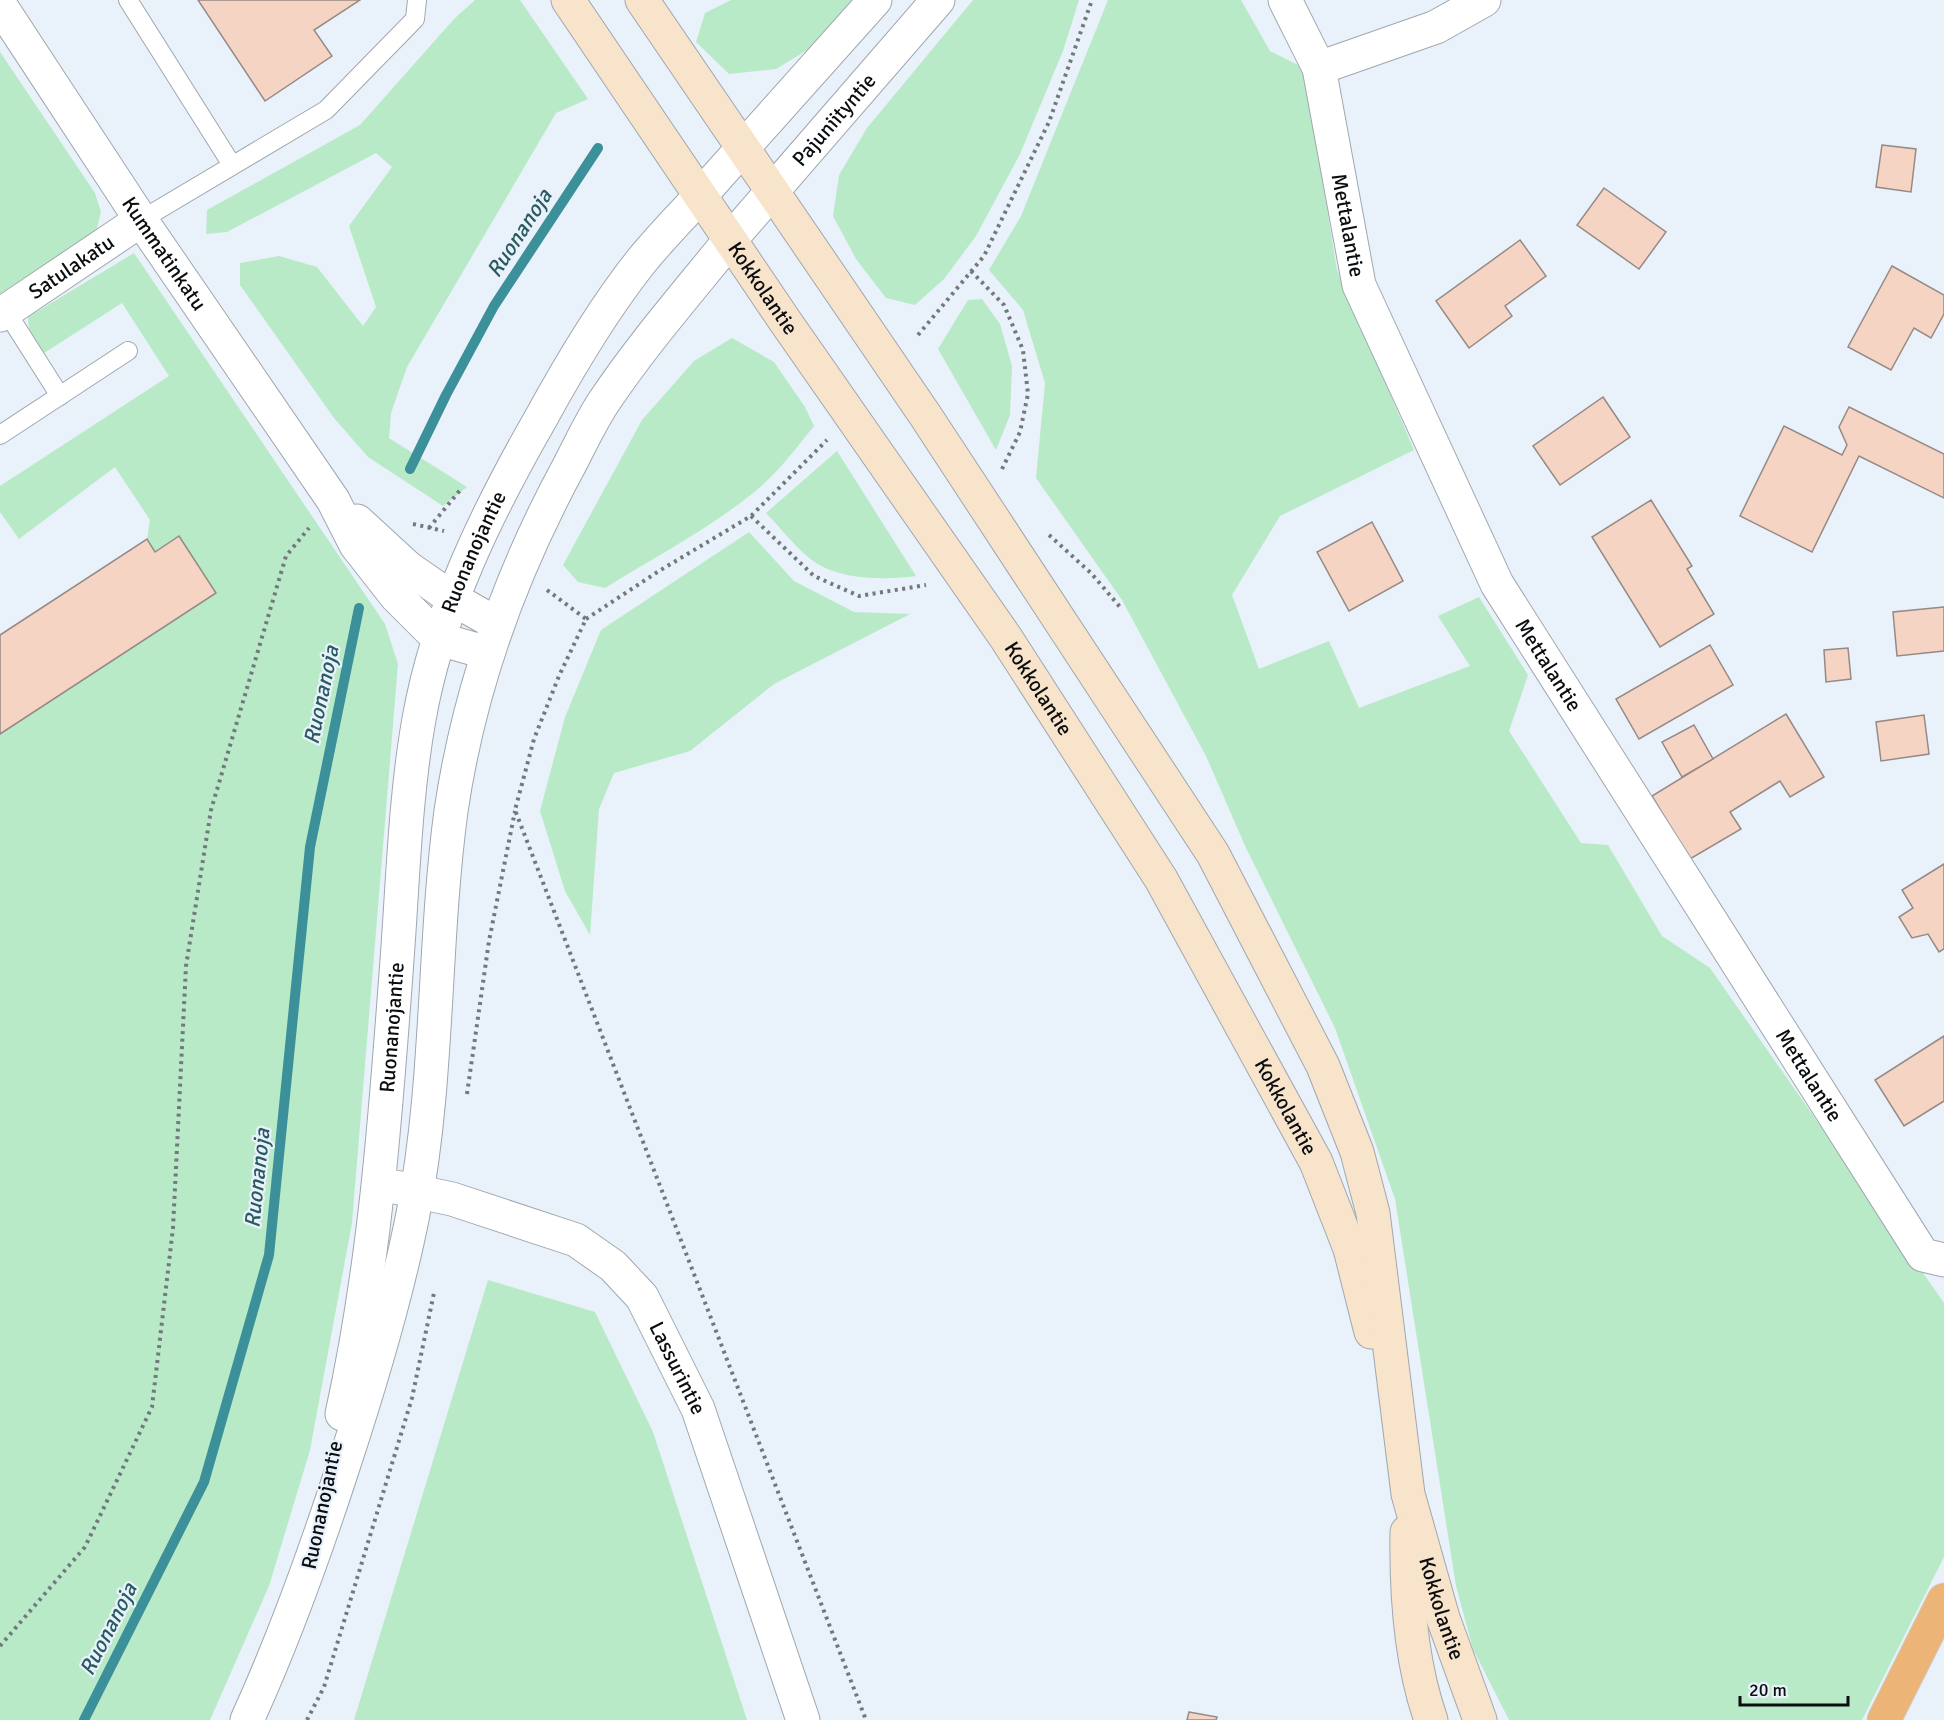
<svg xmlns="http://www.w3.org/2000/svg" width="1944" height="1720" font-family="Signika,sans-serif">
	<rect width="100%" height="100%" fill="#e9f1fa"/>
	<!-- green -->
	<g fill="#b8eac8">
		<polygon points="475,0 520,0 588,99 556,113 407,367 391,413 389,438 467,487 443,506 368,457 334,418 240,285 240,263 279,256 317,267 363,326 376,307 349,226 392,167 376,153 227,232 206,234 207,210 360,125 454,19"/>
		<polygon points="731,0 859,0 812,47 776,69 729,74 696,42 705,13"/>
		<polygon points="973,0 1079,0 1063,51 1020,154 976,236 944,279 915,305 886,298 856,259 833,216 839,175 867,128"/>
		<polygon points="1108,0 1241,0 1270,51 1304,68 1337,270 1414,450 1280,516 1232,595 1259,669 1329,641 1359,708 1470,666 1438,616 1479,597 1528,675 1509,731 1581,843 1608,845 1662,936 1710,968 1944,1303 1944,1557 1862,1720 1509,1720 1473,1649 1456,1586 1395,1199 1335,1028 1246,848 1206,756 1122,600 1036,478 1045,383 1023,310 989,270 1021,216"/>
		<polygon points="0,52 95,193 101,212 95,236 0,298"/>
		<polygon points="134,253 385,624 398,664 352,1223 310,1450 269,1586 210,1720 0,1720 0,734 216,593 180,537 155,552 147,539 150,520 115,467 19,539 0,512 0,486 169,376 122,303 44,353 29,330 28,317"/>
		<polygon points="982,299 1000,324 1012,366 1010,415 996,450 938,349 968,300"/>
		<path d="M732,338L774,362L805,407L814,426C797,447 780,470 759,488C713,527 656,556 605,588L578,582L563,565L642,420L694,361Z"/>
		<path d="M837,451L916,576C887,580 842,580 816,563C798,551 782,529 766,513Z"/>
		<polygon points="749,532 794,581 854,612 910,614 774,684 690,751 614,773 599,809 590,935 565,891 540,811 565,717 601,630"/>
		<polygon points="488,1280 595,1312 653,1432 747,1720 354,1720"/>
	</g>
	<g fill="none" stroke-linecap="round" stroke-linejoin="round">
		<!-- stream -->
		<g stroke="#3b909a" stroke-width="10">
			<polyline points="410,469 446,395 494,306 598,148"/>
			<polyline points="84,1720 204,1482 269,1255 310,847 359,608"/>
		</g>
	</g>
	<!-- building -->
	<g fill="#f5d4c4" stroke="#958a85" stroke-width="1.5">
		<polygon points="198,0 360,0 314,30 332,56 265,101"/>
		<polygon points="1882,145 1916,149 1911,192 1876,187"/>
		<polygon points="1604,188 1666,232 1639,269 1577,225"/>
		<polygon points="1520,240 1546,276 1505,306 1512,316 1469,348 1436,301"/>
		<polygon points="1892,266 1944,295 1944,314 1931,338 1914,328 1891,370 1848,347"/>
		<polygon points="1603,397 1630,437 1560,485 1533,446"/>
		<polygon points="1849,407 1944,454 1944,498 1859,456 1812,552 1740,516 1784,426 1842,455 1847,445 1839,427"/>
		<polygon points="1651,500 1692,566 1687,569 1714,614 1660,647 1592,537"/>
		<polygon points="1372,522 1403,581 1349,611 1317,552"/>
		<polygon points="179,536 216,593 0,734 0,635 147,539 155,552"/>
		<polygon points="1944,607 1944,651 1897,656 1893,612"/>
		<polygon points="1710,645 1733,685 1639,739 1616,699"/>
		<polygon points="1848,648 1851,679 1826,682 1824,650"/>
		<polygon points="1786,714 1824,777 1790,797 1780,781 1730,812 1741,829 1690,859 1652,796"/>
		<polygon points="1924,715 1929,754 1881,761 1876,722"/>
		<polygon points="1694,725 1713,759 1682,777 1662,742"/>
		<polygon points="1944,864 1944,949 1939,952 1928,934 1912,938 1899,917 1913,908 1902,890"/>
		<polygon points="1944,1036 1944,1101 1904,1126 1875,1080"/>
		<polygon points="1189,1712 1217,1717 1216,1720 1187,1720"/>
	</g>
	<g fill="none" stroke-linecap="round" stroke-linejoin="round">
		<!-- service casing -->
		<g stroke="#a0a7af" stroke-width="20">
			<g id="service">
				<polyline points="128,0 232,165"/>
				<polyline points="141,220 326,110 415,19 417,0"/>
				<polyline points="6,311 60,396"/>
				<polyline points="0,435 128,351"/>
			</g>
		</g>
		<!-- minor casing -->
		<g stroke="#a0a7af" stroke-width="35">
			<g id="minor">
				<path id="s1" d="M1285,0L1319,68L1359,285L1497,584L1923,1255L1944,1260"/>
				<path id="s2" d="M0,5L141,220L333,500L356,545L396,596L439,639L488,653"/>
				<polyline points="1319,68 1436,27 1484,0"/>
				<path id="s3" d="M0,315L141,220"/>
				<polyline points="357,521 407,567 453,599 497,624"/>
				<path id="s4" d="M395,1187L452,1199L576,1240L613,1266L642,1297L698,1409L803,1720"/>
				<path id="s5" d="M342,1414C375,1265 386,1111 397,960C403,880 405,798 419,719C438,612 487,512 541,418C570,365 602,311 639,264C658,240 680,218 700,196"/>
				<path d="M247,1720C285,1637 315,1553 343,1467C370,1385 396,1300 413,1214C439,1081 433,945 451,811C469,689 511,573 569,466C580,445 590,423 603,403C641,346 687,293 730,240"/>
			</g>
		</g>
		<!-- tertiary casing -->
		<g stroke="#a0a7af" stroke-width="35">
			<g id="tertiary">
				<polyline points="700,196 875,0"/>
				<path id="s6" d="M730,240L938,0"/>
			</g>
		</g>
		<!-- secondary casing -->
		<g stroke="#a0a7af" stroke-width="35">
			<g id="secondary">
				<path id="s7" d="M568,0L785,321L1006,638L1161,879L1316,1162L1350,1249L1371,1332"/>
				<path id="s8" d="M642,0L925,415L1213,854L1323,1066L1357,1152L1373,1213L1408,1494L1443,1618L1480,1720"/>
				<path d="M1407,1532C1406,1594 1410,1661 1431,1720"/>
			</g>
		</g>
		<!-- trunk casing -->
		<g stroke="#cecfcf" stroke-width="35">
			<polyline id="trunk" points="1884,1720 1944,1600"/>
		</g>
		<!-- path -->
		<g stroke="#72787d" stroke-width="4" stroke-dasharray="3 4.5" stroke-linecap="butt">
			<polyline points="971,271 1004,305 1023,350 1028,394 1020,432 1002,469"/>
			<polyline points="918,335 984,256 1049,122 1092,0"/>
			<polyline points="751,516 814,576 859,596 926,585"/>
			<polyline points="413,524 444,531"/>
			<polyline points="429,528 461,489"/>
			<polyline points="1049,535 1091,573 1120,607"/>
			<polyline points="547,590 586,619 559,676 534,739 515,810 866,1720"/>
			<polyline points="586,619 659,571 751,516 827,440"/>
			<polyline points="467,1094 489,941 515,811"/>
			<polyline points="0,1646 85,1547 152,1407 173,1228 186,966 211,810 286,556 309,528"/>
			<polyline points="307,1720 324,1687 412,1398 434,1293"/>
		</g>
		<!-- service -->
		<use href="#service" stroke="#fff" stroke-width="18"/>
		<!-- minor -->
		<use href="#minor" stroke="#fff" stroke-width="33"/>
		<!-- tertiary -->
		<use href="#tertiary" stroke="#fff" stroke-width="33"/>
		<!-- secondary -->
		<use href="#secondary" stroke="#f8e3cb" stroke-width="33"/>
		<!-- trunk -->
		<use href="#trunk" stroke="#ecb476" stroke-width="33"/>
	</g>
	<g text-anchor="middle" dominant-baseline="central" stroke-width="4.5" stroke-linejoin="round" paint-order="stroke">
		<!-- street labels -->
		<g font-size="21" fill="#0b0e11" stroke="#e9f1fa">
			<text stroke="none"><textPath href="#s6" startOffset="159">Pajuniityntie</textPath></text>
			<text stroke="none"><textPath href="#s1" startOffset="236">Mettalantie</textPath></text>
			<text stroke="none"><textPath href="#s2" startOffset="298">Kummatinkatu</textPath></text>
			<text stroke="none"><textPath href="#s3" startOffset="86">Satulakatu</textPath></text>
			<text stroke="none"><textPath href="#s7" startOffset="348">Kokkolantie</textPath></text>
			<text stroke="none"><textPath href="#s5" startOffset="876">Ruonanojantie</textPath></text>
			<text stroke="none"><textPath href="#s1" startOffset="722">Mettalantie</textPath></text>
			<text stroke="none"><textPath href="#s7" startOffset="834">Kokkolantie</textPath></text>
			<text stroke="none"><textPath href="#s5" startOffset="390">Ruonanojantie</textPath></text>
			<text stroke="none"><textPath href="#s1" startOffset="1208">Mettalantie</textPath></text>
			<text stroke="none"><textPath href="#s7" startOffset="1320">Kokkolantie</textPath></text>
			<text stroke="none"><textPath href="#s4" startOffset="356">Lassurintie</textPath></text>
			<text transform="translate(322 1505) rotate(-78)">Ruonanojantie</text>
			<text stroke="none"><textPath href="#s8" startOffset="1824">Kokkolantie</textPath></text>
		</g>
		<!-- water labels -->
		<g font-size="22" font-style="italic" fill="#285b61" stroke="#e9f1fa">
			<text transform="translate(519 233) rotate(-57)">Ruonanoja</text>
			<text transform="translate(321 695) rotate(-78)">Ruonanoja</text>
			<text transform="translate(257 1178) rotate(-84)">Ruonanoja</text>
			<text transform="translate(108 1629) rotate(-63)">Ruonanoja</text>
		</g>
	</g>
	<!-- scale -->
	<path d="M1740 1696v9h108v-9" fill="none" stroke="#0b0e11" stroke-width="3"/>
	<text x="1749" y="1696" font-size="18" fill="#0b0e11" stroke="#e9f1fa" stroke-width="4.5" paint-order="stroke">20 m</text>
</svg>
